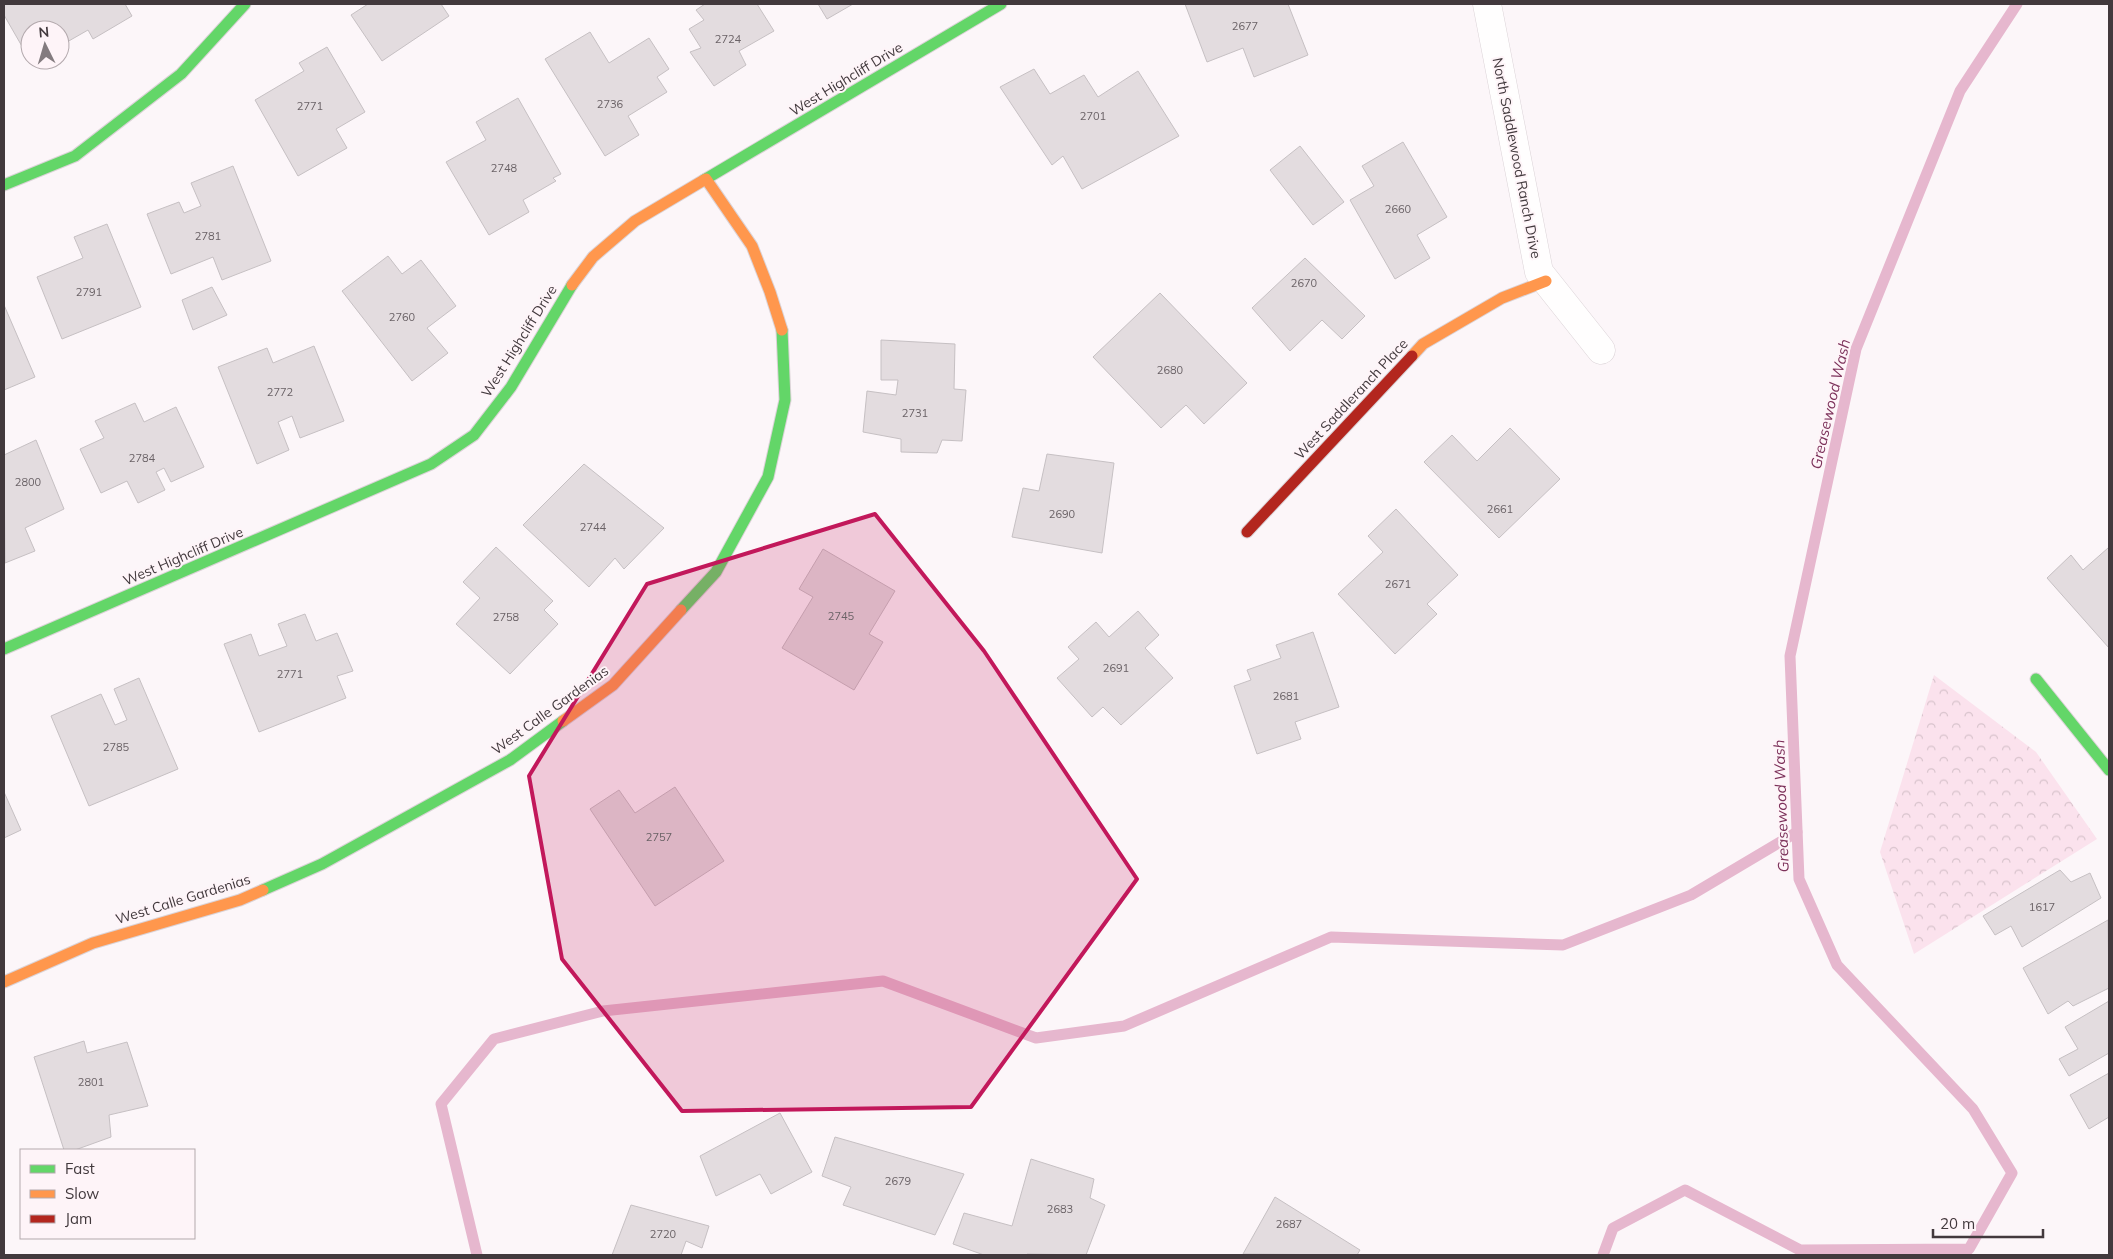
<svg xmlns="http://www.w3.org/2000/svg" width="2113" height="1259" font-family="Mulish,sans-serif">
	<defs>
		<pattern id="park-crowns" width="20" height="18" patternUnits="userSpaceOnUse" patternTransform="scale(1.25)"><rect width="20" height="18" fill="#fbe2ed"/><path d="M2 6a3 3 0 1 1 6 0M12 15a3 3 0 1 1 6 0" fill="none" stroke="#d8c3cc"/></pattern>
	</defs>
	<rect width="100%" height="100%" fill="#fcf6f9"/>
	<!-- park -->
	<polygon fill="url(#park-crowns)" points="1934,675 2036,752 2097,839 1914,954 1880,852"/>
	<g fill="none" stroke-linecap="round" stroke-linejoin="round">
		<!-- stream -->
		<g stroke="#e6b7ce" stroke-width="11">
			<polyline points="477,1255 441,1104 494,1039 603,1011 883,981 1036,1038 1124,1026 1331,937 1563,945 1691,895 1797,832"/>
			<polyline points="1603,1255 1613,1228 1685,1190 1800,1250 1969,1249 2012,1173 1973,1109 1837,965 1799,879 1790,656 1856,349 1960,91 2017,4"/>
		</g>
	</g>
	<!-- building -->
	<g fill="#e3dcdf" stroke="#c6c0c3">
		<polygon points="4,4 125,4 132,16 93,39 88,30 60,46 60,30 30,30 30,60 35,60 31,62 4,15"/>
		<polygon points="368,4 441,4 449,16 382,61 351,15"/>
		<polygon points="705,4 757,4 774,31 739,51 746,65 714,86 690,52 701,48 689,29 704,20 696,10"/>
		<polygon points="818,4 853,4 827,19"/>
		<polygon points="1185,4 1288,4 1308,55 1254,77 1243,48 1207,62"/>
		<polygon points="590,32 609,63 649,38 669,69 657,77 667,92 628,116 639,135 605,156 545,59"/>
		<polygon points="327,47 365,112 336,129 347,148 298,176 255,100 304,71 299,63"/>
		<polygon points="1034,69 1050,94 1084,75 1098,97 1138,71 1179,136 1082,189 1063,156 1052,165 1000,87"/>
		<polygon points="518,98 561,174 553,178 556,181 523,200 529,212 489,235 446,162 486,140 476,122"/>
		<polygon points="1403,142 1447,217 1417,235 1430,258 1395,279 1350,200 1374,186 1362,166"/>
		<polygon points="1300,146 1344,202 1313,225 1270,170"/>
		<polygon points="233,166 271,261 222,280 213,257 171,274 147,214 179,202 184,213 201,206 191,183"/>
		<polygon points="107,224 141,307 62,339 37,277 83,258 74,237"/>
		<polygon points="388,256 402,274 421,260 456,306 427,328 448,353 412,381 342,291"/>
		<polygon points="1305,258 1365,316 1342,339 1322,320 1290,351 1252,308"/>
		<polygon points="212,287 227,315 193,330 182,300"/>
		<polygon points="1160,293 1247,383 1204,424 1186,405 1161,428 1093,357"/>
		<polygon points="4,305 35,377 4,390"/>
		<polygon points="881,340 955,344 954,389 966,390 962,441 942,440 937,453 901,452 901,439 863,432 867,391 896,395 898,380 881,380"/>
		<polygon points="314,346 344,421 300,438 292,416 278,422 289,450 257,464 218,367 267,348 273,363"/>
		<polygon points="135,403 144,422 176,407 204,467 171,482 164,468 156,472 165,490 138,503 127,481 101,493 80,449 104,438 95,421"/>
		<polygon points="1510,428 1560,479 1499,538 1424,462 1452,435 1477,461"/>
		<polygon points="36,440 64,509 25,528 35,551 5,563 4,455"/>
		<polygon points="1047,454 1114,463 1102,553 1012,537 1023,488 1039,491"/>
		<polygon points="584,464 664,528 624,569 615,558 589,587 523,525"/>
		<polygon points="1396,509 1458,575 1427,604 1437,614 1395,654 1338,594 1383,552 1368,536"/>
		<polygon points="496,547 553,601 544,610 558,624 510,674 456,624 480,598 463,582"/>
		<polygon points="2108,548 2109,550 2109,648 2047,578 2071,555 2083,570"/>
		<polygon points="823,549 895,591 869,634 883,642 854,690 782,648 813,597 799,589"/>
		<polygon points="1138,611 1159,635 1145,648 1173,678 1121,725 1103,707 1092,717 1057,678 1079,659 1068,647 1096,622 1109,637"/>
		<polygon points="305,614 316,641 337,633 353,671 337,676 346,698 259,732 224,644 251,634 259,656 287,646 278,624"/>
		<polygon points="1313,632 1339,707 1295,722 1301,739 1257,754 1234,686 1251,680 1247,670 1281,658 1276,645"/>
		<polygon points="139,678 178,769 89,806 51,716 101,694 115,725 127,720 114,689"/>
		<polygon points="675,787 724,861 655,906 590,809 619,790 635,813"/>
		<polygon points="4,792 21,830 4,838"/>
		<polygon points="2060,870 2071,882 2090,873 2101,898 2022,947 2011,926 1995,935 1983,916"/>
		<polygon points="2108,920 2109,988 2073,1006 2068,1001 2048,1014 2023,968"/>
		<polygon points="2109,1001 2109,1053 2069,1076 2059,1059 2078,1049 2065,1027"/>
		<polygon points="84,1041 87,1053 127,1042 148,1106 109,1115 111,1137 75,1150 64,1150 34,1057"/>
		<polygon points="2109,1073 2109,1117 2089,1129 2070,1095"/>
		<polygon points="780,1113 812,1172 771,1194 760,1174 716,1196 700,1156"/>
		<polygon points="835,1137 964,1174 935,1235 843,1205 851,1187 822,1176"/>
		<polygon points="1031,1159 1094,1179 1090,1198 1105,1205 1086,1255 1027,1254 1026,1255 984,1255 953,1244 964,1213 1012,1226"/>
		<polygon points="1275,1197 1360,1250 1357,1255 1243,1254"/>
		<polygon points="631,1205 709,1226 702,1248 686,1241 681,1255 612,1255"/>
	</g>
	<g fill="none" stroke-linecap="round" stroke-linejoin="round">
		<!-- street casing -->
		<g stroke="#dbd3d7" stroke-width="29">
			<polyline id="street" points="1487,4 1539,272 1601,350"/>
		</g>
		<!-- fast casing -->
		<g stroke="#dbd3d7" stroke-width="13">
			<g id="fast">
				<polyline points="704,180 1001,4"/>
				<polyline points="4,185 75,156 181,74 245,4"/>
				<polyline points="681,610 716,572 768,477 785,400 782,330"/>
				<polyline points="4,649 431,464 474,435 511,387 572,285"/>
				<polyline points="2036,679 2109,770"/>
				<polyline points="263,890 322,864 510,760 563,721"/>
			</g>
		</g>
		<!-- slow casing -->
		<g stroke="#dbd3d7" stroke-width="13">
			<g id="slow">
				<polyline points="706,179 752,246 770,292 782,330"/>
				<polyline points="572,285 593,257 635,221 704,180"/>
				<polyline points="1412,356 1423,344 1502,298 1546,281"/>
				<polyline points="563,721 613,685 681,610"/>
				<polyline points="4,982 93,943 240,900 263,890"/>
			</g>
		</g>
		<!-- jam casing -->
		<g stroke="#dbd3d7" stroke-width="13">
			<polyline id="jam" points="1247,532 1412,356"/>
		</g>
		<!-- street -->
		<use href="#street" stroke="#fffefe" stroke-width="28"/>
		<!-- fast -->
		<use href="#fast" stroke="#63d668" stroke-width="11"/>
		<!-- slow -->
		<use href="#slow" stroke="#ff974d" stroke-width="11"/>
		<!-- jam -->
		<use href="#jam" stroke="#b3261e" stroke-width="11"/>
	</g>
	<!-- marked area -->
	<path fill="#c2185b" fill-opacity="0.2" stroke="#c2185b" stroke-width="4" stroke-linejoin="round" d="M875,514L984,651L1137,879L971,1107L682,1111L562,959L529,776L647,584Z"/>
	<g text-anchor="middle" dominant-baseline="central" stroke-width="4" stroke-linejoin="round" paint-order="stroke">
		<!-- number labels -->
		<g font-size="11" fill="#6a6266">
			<text x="1245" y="26">2677</text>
			<text x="728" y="39">2724</text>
			<text x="610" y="104">2736</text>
			<text x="310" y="106">2771</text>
			<text x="1093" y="116">2701</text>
			<text x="504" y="168">2748</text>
			<text x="1398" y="209">2660</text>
			<text x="208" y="236">2781</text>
			<text x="1304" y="283">2670</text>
			<text x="89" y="292">2791</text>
			<text x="402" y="317">2760</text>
			<text x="1170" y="370">2680</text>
			<text x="280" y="392">2772</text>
			<text x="915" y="413">2731</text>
			<text x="142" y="458">2784</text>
			<text x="28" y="482">2800</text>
			<text x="1500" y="509">2661</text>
			<text x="1062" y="514">2690</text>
			<text x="593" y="527">2744</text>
			<text x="1398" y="584">2671</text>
			<text x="841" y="616">2745</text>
			<text x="506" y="617">2758</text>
			<text x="1116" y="668">2691</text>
			<text x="290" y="674">2771</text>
			<text x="1286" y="696">2681</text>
			<text x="116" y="747">2785</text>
			<text x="659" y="837">2757</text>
			<text x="2042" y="907">1617</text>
			<text x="91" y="1082">2801</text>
			<text x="898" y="1181">2679</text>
			<text x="1060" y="1209">2683</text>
			<text x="1289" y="1224">2687</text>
			<text x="663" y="1234">2720</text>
		</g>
		<!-- street labels -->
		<g font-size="14" fill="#42393d" stroke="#fef4f8">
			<text transform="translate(846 79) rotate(-31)">West Highcliff Drive</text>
			<text transform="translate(1517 158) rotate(79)">North Saddlewood Ranch Drive</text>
			<text transform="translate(519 341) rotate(-58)">West Highcliff Drive</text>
			<text transform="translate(1351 399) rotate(-47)">West Saddleranch Place</text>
			<text transform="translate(183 556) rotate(-23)">West Highcliff Drive</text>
			<text transform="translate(550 710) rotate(-36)">West Calle Gardenias</text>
			<text transform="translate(183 899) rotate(-17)">West Calle Gardenias</text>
		</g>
		<!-- water labels -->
		<g font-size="15" font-style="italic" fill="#7c315a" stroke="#fef4f8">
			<text transform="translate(1830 404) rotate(-77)">Greasewood Wash</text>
			<text transform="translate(1781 806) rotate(-92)">Greasewood Wash</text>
		</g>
	</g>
	<!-- border -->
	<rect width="2113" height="1259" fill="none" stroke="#42393d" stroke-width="10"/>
	<!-- legend -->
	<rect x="20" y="1149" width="175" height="90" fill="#fef4f8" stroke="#b3a9ad"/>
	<rect x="30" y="1165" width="25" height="8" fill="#63d668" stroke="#b3a9ad"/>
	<text x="65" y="1174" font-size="15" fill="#42393d">Fast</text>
	<rect x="30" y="1190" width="25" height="8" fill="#ff974d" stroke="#b3a9ad"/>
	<text x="65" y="1199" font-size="15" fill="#42393d">Slow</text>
	<rect x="30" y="1215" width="25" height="8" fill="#b3261e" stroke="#b3a9ad"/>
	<text x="65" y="1224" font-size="15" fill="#42393d">Jam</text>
	<!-- north arrow -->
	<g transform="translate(45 45) rotate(355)"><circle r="24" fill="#fef4f8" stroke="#b3a9ad"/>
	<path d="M0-4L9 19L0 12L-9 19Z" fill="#837b7f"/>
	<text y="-8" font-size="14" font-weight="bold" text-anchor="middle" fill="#42393d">N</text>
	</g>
	<!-- scale -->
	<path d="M1933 1229v8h110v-8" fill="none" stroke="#42393d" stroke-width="2.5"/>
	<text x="1940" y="1229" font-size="15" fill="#42393d" stroke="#fef4f8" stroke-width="4" paint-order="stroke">20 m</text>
</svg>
